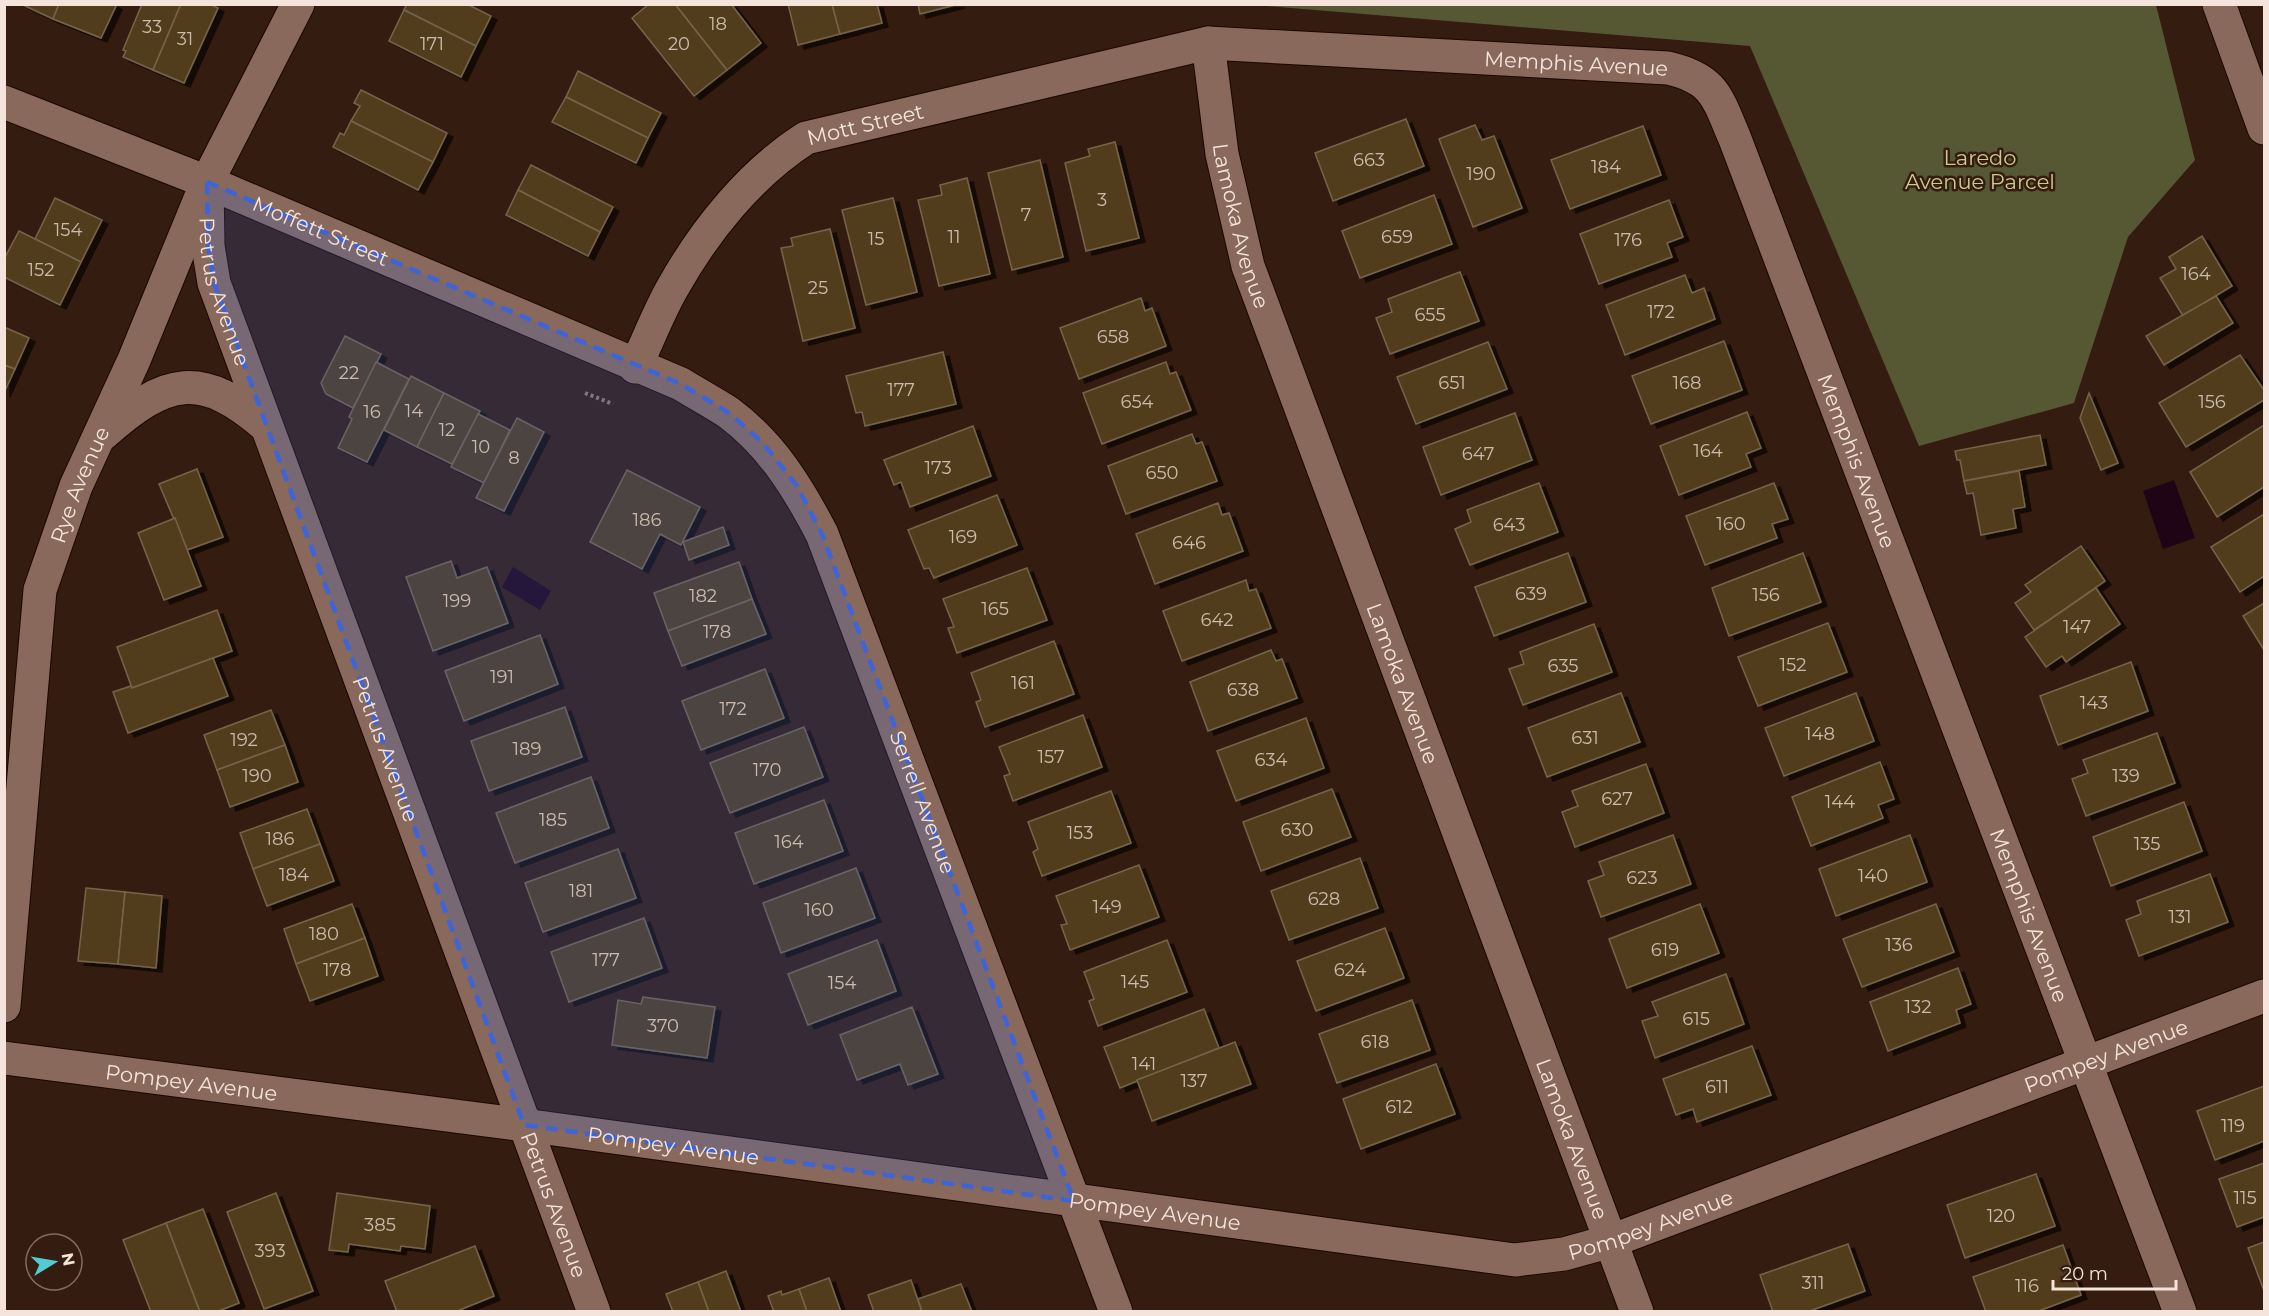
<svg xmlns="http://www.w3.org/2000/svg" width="2269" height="1316" font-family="Montserrat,sans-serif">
	<defs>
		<filter id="shadow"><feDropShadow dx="6" dy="4" stdDeviation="0" flood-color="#0009"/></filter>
	</defs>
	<rect width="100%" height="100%" fill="#351c10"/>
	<!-- forest -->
	<polygon fill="#565733" points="1255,5 2156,5 2195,160 2128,237 2074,403 1919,446 1750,46"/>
	<!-- water -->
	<g fill="#1e0414">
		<polygon points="2174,480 2195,538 2163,549 2143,491"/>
		<polygon points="513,567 551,591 540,610 502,587"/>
	</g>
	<!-- building -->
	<g fill="#513e1f" stroke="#76644a" stroke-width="1.5" filter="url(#shadow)">
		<polygon points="21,4 59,4 53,19"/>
		<polygon points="59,4 113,4 116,6 101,38 53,19"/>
		<polygon points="142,4 181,4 153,70 123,57 126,51 123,50"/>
		<polygon points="181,4 210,4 218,8 184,83 153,70"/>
		<polygon points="407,4 467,4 491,16 476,46 404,10"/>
		<polygon points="649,4 675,4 727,70 694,96 632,18"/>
		<polygon points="675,4 731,4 761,43 727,70"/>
		<polygon points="788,4 832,4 840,34 798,45"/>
		<polygon points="832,4 877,4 882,23 840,34"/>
		<polygon points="918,4 959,4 920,14"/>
		<polygon points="404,10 476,46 461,77 389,41"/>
		<polygon points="578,71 661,113 648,138 566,97"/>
		<polygon points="361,90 447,133 433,162 351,121 360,106 354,103"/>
		<polygon points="566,97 648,138 636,163 552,122"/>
		<polygon points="1406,119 1424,166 1333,201 1315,153"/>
		<polygon points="351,121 433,162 418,190 333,147 340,133 344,135"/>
		<polygon points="1475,125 1482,140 1494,136 1522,208 1473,227 1439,139"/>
		<polygon points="1643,126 1661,175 1570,209 1551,160"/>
		<polygon points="1115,142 1139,238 1086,251 1065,163 1090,156 1088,149"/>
		<polygon points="1040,160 1063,257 1012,270 988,173"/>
		<polygon points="531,165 613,207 600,232 518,190"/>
		<polygon points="967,178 990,274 939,286 918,200 942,195 940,185"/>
		<polygon points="518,190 600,232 588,256 506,215"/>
		<polygon points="1434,195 1452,244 1360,278 1342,231"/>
		<polygon points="55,198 102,220 81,262 35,239"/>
		<polygon points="893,198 917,292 866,305 842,210"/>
		<polygon points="1669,200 1683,237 1667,243 1672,257 1599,284 1580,234"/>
		<polygon points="830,229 855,328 803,341 781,248 793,246 791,238"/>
		<polygon points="19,231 81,262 60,305 4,277 4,259"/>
		<polygon points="2202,236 2232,286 2183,316 2160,278 2176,269 2169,257"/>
		<polygon points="1460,272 1479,321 1390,354 1376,318 1392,312 1388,299"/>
		<polygon points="1685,275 1692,293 1704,288 1715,319 1625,355 1606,305"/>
		<polygon points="2216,296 2233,323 2164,365 2146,336"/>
		<polygon points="1141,298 1145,311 1152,308 1166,346 1079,379 1060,328"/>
		<polygon points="4,327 29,338 15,369 4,365"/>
		<polygon points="345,336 381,354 353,408 326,394 321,383"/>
		<polygon points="1724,341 1742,390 1651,424 1632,376"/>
		<polygon points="1488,342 1507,389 1416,424 1397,377"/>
		<polygon points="943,352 956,404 865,426 862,412 856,413 846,376"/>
		<polygon points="2240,355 2264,390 2264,400 2186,447 2159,403"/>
		<polygon points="376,362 409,379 367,462 338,448 352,419 349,417"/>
		<polygon points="1166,362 1170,374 1176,372 1191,410 1102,444 1083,393"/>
		<polygon points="4,365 15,369 4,393"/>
		<polygon points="411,376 444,393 417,447 384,430"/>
		<polygon points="444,393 480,411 452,464 417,447"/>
		<polygon points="2089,393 2118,463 2101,470 2080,418"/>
		<polygon points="1747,412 1761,448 1746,454 1751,467 1679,495 1660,446"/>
		<polygon points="1515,413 1532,460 1441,495 1423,447"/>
		<polygon points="478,414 510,430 484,483 451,467"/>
		<polygon points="517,418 544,432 504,511 476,498"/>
		<polygon points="2264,425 2264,487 2217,517 2190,472"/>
		<polygon points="973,426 991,476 910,507 901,482 894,485 884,460"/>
		<polygon points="1192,434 1196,444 1202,442 1217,481 1126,514 1108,466"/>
		<polygon points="2040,435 2046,465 1964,481 1960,460 1957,460 1955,451"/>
		<polygon points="197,469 223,537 187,550 159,484"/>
		<polygon points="627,470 700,507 681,545 660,534 642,569 590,542"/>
		<polygon points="2019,471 2025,507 2013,509 2016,528 1981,535 1973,493 1967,494 1964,481"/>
		<polygon points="1539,483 1558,532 1470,565 1455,529 1471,522 1467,510"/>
		<polygon points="1774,483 1788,519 1772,524 1777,538 1705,565 1686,516"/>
		<polygon points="997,495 1017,545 934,578 929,568 924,569 908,530"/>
		<polygon points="1218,503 1222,515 1229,513 1243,551 1155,584 1136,534"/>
		<polygon points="2264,514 2264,576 2240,592 2211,547"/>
		<polygon points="175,518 201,586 164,600 138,533"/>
		<polygon points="723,527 729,545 689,560 683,542"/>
		<polygon points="2081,546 2105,581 2034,630 2015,603 2031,592 2025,585"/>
		<polygon points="1568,553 1586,602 1494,636 1475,587"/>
		<polygon points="1803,553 1821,602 1729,636 1712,588"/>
		<polygon points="451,561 457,578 487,567 508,623 433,651 406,577"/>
		<polygon points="739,562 752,599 668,631 654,593"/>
		<polygon points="1027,568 1047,620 957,653 948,628 954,627 943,599"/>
		<polygon points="1246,580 1249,591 1256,589 1271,628 1182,661 1163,611"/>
		<polygon points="2096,588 2120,624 2066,662 2062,656 2046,667 2025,637"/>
		<polygon points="752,599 766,634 682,666 668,631"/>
		<polygon points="2264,603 2264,650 2243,616"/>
		<polygon points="217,610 232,651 132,688 117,647"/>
		<polygon points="1828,623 1847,672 1758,706 1738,657"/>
		<polygon points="1594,624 1612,672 1523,705 1509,669 1524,664 1520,652"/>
		<polygon points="540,635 558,684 464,721 445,671"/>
		<polygon points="1054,641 1074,694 985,727 976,702 981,700 971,673"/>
		<polygon points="1271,650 1276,661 1282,659 1297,698 1208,731 1190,682"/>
		<polygon points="213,658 228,696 128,733 113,692 131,686 132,688"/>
		<polygon points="2131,662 2148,711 2058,745 2040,696"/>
		<polygon points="765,669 784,718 701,750 682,701"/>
		<polygon points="1621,693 1640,742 1547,777 1528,728"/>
		<polygon points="1856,693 1874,741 1784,776 1765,728"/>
		<polygon points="565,707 582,757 489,791 471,741"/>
		<polygon points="271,710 285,745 217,770 204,735"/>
		<polygon points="1083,715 1102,767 1013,801 1004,776 1010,774 999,747"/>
		<polygon points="1306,718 1324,768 1236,801 1217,751"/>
		<polygon points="804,727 823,777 730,813 710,763"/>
		<polygon points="2157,733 2175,783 2086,816 2072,779 2088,773 2083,760"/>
		<polygon points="285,745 298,782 230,807 217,770"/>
		<polygon points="1880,762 1894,799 1878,805 1883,818 1811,846 1792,797"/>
		<polygon points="1646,764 1664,813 1575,847 1562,812 1578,806 1572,791"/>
		<polygon points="591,777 609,828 515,863 496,813"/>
		<polygon points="1332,789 1351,837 1261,871 1243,822"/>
		<polygon points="1111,791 1131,843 1042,876 1033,852 1038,849 1028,822"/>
		<polygon points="824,800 843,851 754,884 735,833"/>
		<polygon points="2184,802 2202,851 2111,886 2093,837"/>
		<polygon points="307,809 320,844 253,869 240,833"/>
		<polygon points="1673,835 1691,884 1601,917 1588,881 1604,875 1599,862"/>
		<polygon points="1910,835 1927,882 1836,916 1819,869"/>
		<polygon points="320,844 334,881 267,906 253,869"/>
		<polygon points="618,849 636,898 543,932 525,883"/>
		<polygon points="1360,858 1378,908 1289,940 1271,891"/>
		<polygon points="1139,865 1159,917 1070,950 1061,925 1067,924 1056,896"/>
		<polygon points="856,868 875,918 781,953 763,903"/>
		<polygon points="2210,874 2228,922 2139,956 2126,920 2141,914 2137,901"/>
		<polygon points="86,888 125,892 118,964 78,961"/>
		<polygon points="125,892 162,896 156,968 118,964"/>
		<polygon points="352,904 365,938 296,964 284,929"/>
		<polygon points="1700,904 1719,953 1627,988 1609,939"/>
		<polygon points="1936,904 1954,952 1862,987 1843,939"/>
		<polygon points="644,918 662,968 569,1002 551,952"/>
		<polygon points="1385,928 1404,978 1316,1011 1297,961"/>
		<polygon points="365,938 378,976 310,1001 296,964"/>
		<polygon points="877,940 896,991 808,1025 788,974"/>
		<polygon points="1167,940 1187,992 1098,1026 1089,1001 1094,999 1084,972"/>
		<polygon points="1958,968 1971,1004 1956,1010 1960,1023 1888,1051 1870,1002"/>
		<polygon points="1726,974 1744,1024 1655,1058 1642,1021 1658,1016 1652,1002"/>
		<polygon points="643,997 715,1007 707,1058 612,1045 618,1000 641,1004"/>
		<polygon points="1412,1000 1430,1050 1337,1083 1319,1034"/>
		<polygon points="912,1007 938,1074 908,1085 900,1064 857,1080 840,1035"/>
		<polygon points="1204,1009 1219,1048 1120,1088 1104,1047"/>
		<polygon points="1235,1042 1251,1084 1152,1121 1137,1080"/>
		<polygon points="1752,1046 1771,1095 1697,1122 1693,1109 1676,1115 1663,1079"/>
		<polygon points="1436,1064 1455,1114 1361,1149 1343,1099"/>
		<polygon points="2264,1086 2264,1141 2215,1160 2197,1111"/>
		<polygon points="2264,1163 2264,1217 2237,1227 2219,1179"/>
		<polygon points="2036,1174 2055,1226 1965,1258 1947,1205"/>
		<polygon points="276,1193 313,1291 264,1309 227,1212"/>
		<polygon points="337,1193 430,1206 425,1249 401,1246 400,1251 349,1244 348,1252 329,1250"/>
		<polygon points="203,1209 239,1303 216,1312 200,1312 166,1223"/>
		<polygon points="166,1223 200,1312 151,1312 123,1240"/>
		<polygon points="2264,1242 2264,1291 2248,1248"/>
		<polygon points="1848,1244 1865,1291 1807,1312 1773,1312 1760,1275"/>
		<polygon points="2063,1245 2081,1295 2036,1312 1986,1312 1973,1277"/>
		<polygon points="475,1246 494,1296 455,1312 397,1312 385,1281"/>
		<polygon points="726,1271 741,1312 709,1312 698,1282"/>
		<polygon points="829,1278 841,1312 807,1312 799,1289"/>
		<polygon points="911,1280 922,1312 874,1312 868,1295"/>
		<polygon points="698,1282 709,1312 673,1312 666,1294"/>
		<polygon points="961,1284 972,1312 922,1312 918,1299"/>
		<polygon points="799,1289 807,1312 774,1312 768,1296 781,1291 782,1295"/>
	</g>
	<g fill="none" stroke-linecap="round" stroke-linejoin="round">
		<!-- street casing -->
		<g stroke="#1b0600" stroke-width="35">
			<g id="street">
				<polyline points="2219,4 2264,128"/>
				<path id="s1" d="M1208,43L1222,154L1248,266L1637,1312"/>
				<path id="s2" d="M4,102L207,182L681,384C697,394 714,403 729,413C772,445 798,488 822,534L1116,1312"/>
				<path id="s3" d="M207,182L208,246L214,283L594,1312"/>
				<path id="s4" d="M635,367C648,341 658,313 673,287C705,230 751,173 806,138L1208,43L1668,68C1715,79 1717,97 1735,139L2180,1312"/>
				<path d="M103,434C166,378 201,369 267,427"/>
				<path id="s5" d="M4,1006L40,590L76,486L134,360L207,182L298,4"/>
				<path id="s6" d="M4,1058L524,1125L1515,1260L1564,1254L1611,1241L2264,996"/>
			</g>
		</g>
		<!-- path -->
		<polyline stroke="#917c71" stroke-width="4" stroke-dasharray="3 3" stroke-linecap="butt" points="585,393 613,404"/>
		<!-- street -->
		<use href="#street" stroke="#88695b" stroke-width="33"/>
	</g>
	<!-- marked area -->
	<path fill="#3d64d8" fill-opacity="0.2" stroke="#3d64d8" stroke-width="4.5" stroke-dasharray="12 8" stroke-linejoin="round" d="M207,182L681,384L729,413L762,442L797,486L822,534L1074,1201L524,1125L214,283L208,246Z"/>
	<g text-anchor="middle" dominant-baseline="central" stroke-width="5" stroke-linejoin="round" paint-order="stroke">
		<!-- number labels -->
		<g font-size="18" fill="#ccbaac">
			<text x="718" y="24">18</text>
			<text x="152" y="27">33</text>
			<text x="185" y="39">31</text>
			<text x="432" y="44">171</text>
			<text x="679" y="44">20</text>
			<text x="1369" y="160">663</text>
			<text x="1606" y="167">184</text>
			<text x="1481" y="174">190</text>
			<text x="1102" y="200">3</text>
			<text x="1026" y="215">7</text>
			<text x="68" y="230">154</text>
			<text x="954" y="237">11</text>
			<text x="1397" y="237">659</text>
			<text x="876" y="239">15</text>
			<text x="1628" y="240">176</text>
			<text x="41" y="270">152</text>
			<text x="2196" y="274">164</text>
			<text x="818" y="288">25</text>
			<text x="1661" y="312">172</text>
			<text x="1430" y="315">655</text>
			<text x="1113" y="337">658</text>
			<text x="349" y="373">22</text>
			<text x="1452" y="383">651</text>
			<text x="1687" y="383">168</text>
			<text x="901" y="390">177</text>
			<text x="1137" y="402">654</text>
			<text x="2212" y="402">156</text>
			<text x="414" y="411">14</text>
			<text x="372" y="412">16</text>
			<text x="447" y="430">12</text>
			<text x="481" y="447">10</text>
			<text x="1708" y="451">164</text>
			<text x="1478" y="454">647</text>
			<text x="514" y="458">8</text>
			<text x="938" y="468">173</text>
			<text x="1162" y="473">650</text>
			<text x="647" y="520">186</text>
			<text x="1731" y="524">160</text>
			<text x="1509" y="525">643</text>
			<text x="963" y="537">169</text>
			<text x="1189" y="543">646</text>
			<text x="1531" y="594">639</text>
			<text x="1766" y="595">156</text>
			<text x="703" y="596">182</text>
			<text x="457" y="601">199</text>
			<text x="995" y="609">165</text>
			<text x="1217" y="620">642</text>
			<text x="2077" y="627">147</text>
			<text x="717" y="632">178</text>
			<text x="1793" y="665">152</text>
			<text x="1563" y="666">635</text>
			<text x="502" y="677">191</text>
			<text x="1023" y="683">161</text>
			<text x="1243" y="690">638</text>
			<text x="2094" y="703">143</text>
			<text x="733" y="709">172</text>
			<text x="1820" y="734">148</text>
			<text x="1585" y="738">631</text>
			<text x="244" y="740">192</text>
			<text x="527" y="749">189</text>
			<text x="1051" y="757">157</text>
			<text x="1271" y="760">634</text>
			<text x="767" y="770">170</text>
			<text x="257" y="776">190</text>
			<text x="2126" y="776">139</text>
			<text x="1617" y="799">627</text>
			<text x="1840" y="802">144</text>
			<text x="553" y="820">185</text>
			<text x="1297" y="830">630</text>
			<text x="1080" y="833">153</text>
			<text x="280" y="839">186</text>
			<text x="789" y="842">164</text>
			<text x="2147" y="844">135</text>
			<text x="294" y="875">184</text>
			<text x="1873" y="876">140</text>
			<text x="1642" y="878">623</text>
			<text x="581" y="891">181</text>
			<text x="1324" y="899">628</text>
			<text x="1107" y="907">149</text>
			<text x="819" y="910">160</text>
			<text x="2180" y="917">131</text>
			<text x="324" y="934">180</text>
			<text x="1899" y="945">136</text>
			<text x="1665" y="950">619</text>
			<text x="606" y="960">177</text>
			<text x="337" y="970">178</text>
			<text x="1350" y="970">624</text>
			<text x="1135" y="982">145</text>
			<text x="842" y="983">154</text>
			<text x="1918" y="1007">132</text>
			<text x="1696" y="1019">615</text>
			<text x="663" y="1026">370</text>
			<text x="1375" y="1042">618</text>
			<text x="1144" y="1064">141</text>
			<text x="1194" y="1081">137</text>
			<text x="1717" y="1087">611</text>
			<text x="1399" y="1107">612</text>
			<text x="2233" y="1126">119</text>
			<text x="2245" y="1198">115</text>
			<text x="2001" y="1216">120</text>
			<text x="380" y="1225">385</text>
			<text x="270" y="1251">393</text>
			<text x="1813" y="1283">311</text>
			<text x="2027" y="1286">116</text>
		</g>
		<!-- street labels -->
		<g font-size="21" fill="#f5e4db" stroke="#351c10">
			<text stroke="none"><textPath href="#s4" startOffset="1072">Memphis Avenue</textPath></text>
			<text stroke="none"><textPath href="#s4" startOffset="351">Mott Street</textPath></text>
			<text stroke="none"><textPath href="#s1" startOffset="186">Lamoka Avenue</textPath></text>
			<text stroke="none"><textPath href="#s2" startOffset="342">Moffett Street</textPath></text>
			<text stroke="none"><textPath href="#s3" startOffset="112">Petrus Avenue</textPath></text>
			<text stroke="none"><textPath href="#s4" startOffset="1612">Memphis Avenue</textPath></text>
			<text stroke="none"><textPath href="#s5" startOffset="530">Rye Avenue</textPath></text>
			<text stroke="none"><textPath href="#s1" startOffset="672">Lamoka Avenue</textPath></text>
			<text stroke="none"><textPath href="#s3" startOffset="598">Petrus Avenue</textPath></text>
			<text stroke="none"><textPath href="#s2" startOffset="1230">Serrell Avenue</textPath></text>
			<text stroke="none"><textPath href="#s4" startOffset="2098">Memphis Avenue</textPath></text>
			<text stroke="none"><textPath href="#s6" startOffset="2151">Pompey Avenue</textPath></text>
			<text stroke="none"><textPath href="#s6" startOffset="189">Pompey Avenue</textPath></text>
			<text stroke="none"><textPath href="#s1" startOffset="1158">Lamoka Avenue</textPath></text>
			<text stroke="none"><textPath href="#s6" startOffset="675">Pompey Avenue</textPath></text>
			<text stroke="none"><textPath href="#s3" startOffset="1084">Petrus Avenue</textPath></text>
			<text stroke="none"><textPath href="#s6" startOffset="1161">Pompey Avenue</textPath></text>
			<text stroke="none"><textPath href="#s6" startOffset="1665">Pompey Avenue</textPath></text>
		</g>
		<!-- park labels -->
		<g font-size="21" fill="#c9ca8b" stroke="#351c10">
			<text x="1980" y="157">Laredo<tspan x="1980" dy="24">Avenue Parcel</tspan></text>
		</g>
	</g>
	<!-- border -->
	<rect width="2269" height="1316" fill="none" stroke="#f5e4db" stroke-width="12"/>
	<!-- north arrow -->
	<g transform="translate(54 1262) rotate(79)"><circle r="28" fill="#351c10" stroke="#826c61" stroke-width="1.5"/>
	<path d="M0-4.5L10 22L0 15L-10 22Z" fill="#51ccd4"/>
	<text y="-9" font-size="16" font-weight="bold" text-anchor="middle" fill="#f5e4db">N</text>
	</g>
	<!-- scale -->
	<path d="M2053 1280v9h123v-9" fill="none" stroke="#f5e4db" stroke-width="3"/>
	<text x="2062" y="1280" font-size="18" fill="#f5e4db" stroke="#351c10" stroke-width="4.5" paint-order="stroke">20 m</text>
</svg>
